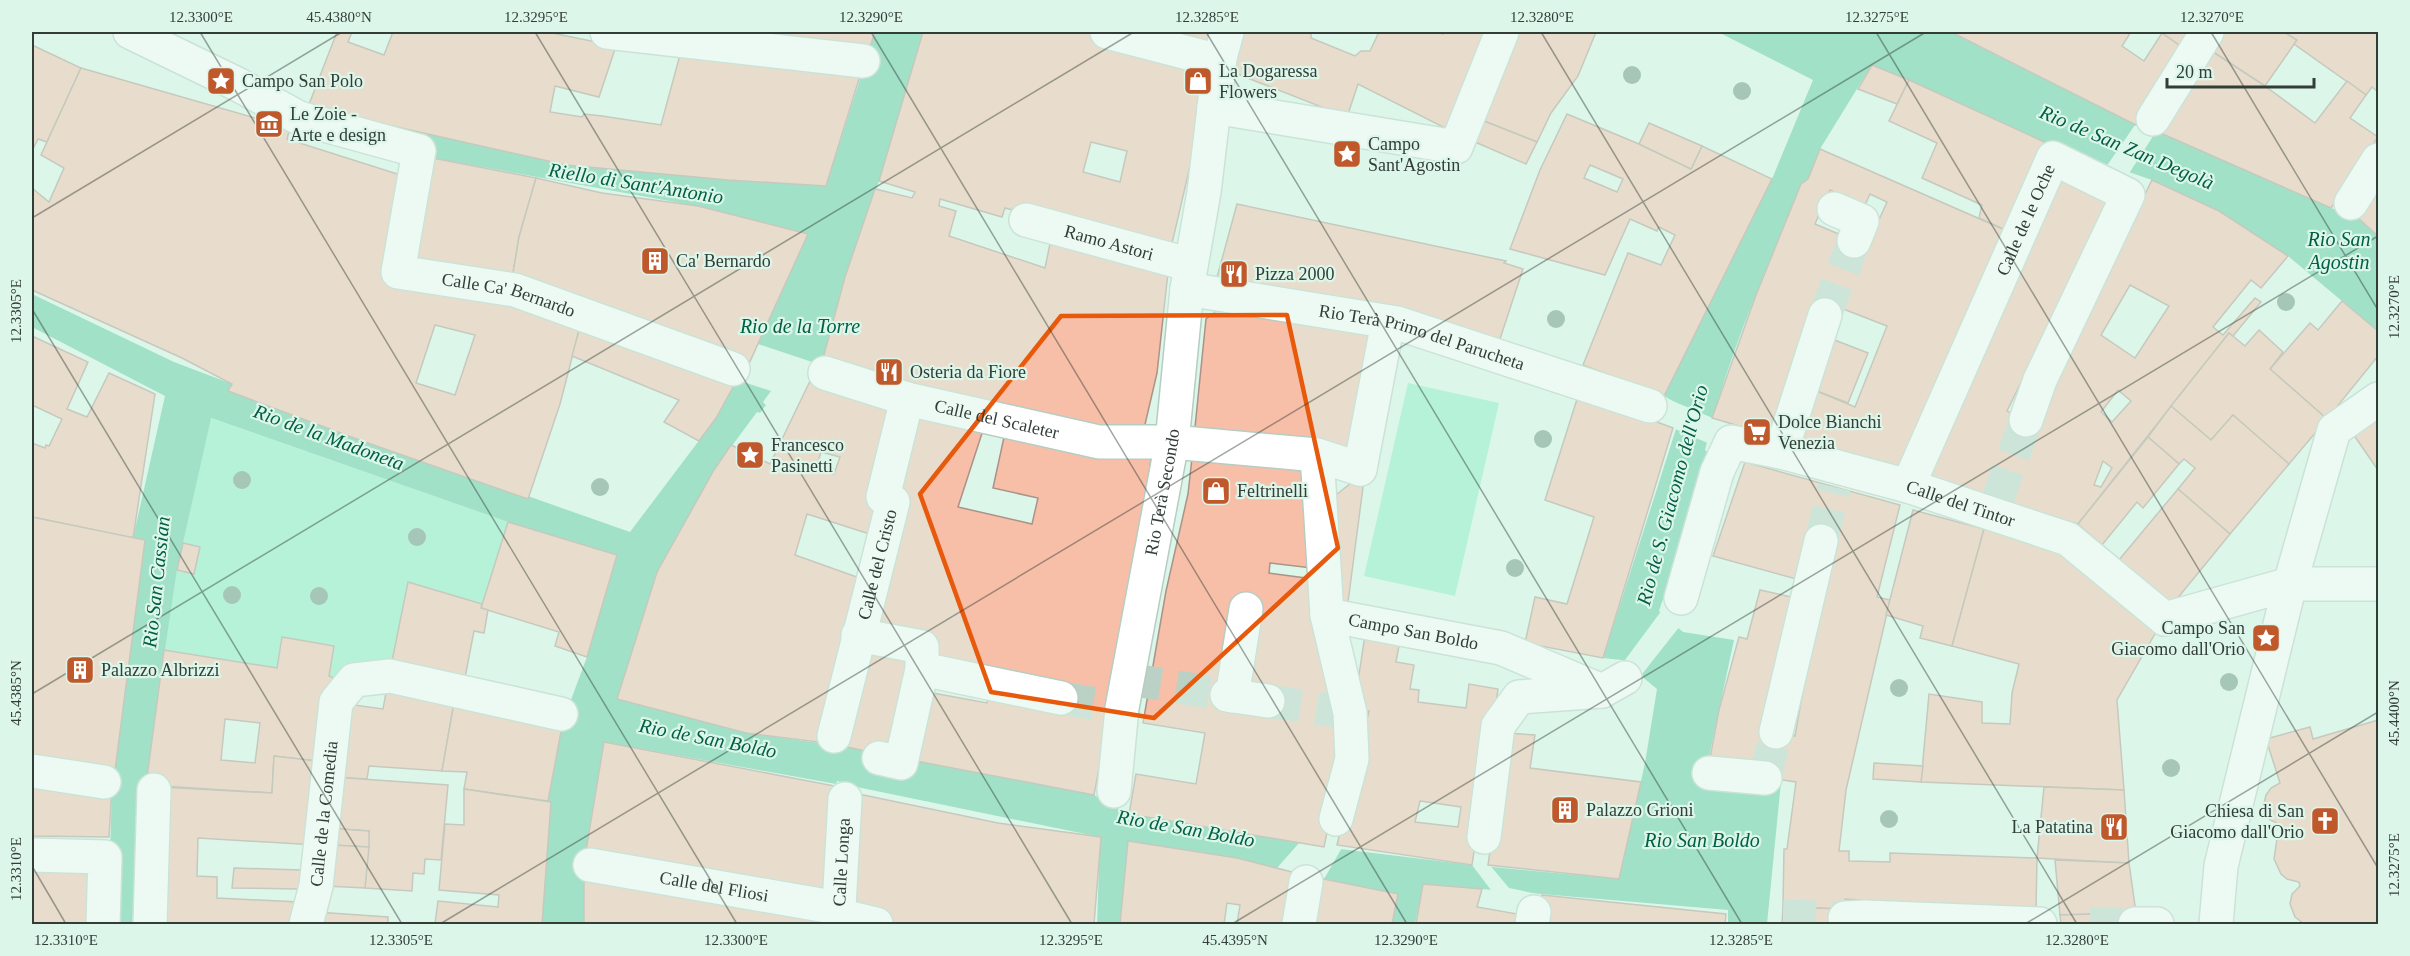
<svg xmlns="http://www.w3.org/2000/svg" width="2410" height="956" font-family="'Times New Roman',serif">
	<rect width="100%" height="100%" fill="#ddf6ea"/>
	<!-- green -->
	<g fill="#86edc2">
		<polygon points="1408,383 1499,403 1455,596 1364,576"/>
		<polygon points="210,418 508,522 482,604 408,582 390,671 347,664 334,678 329,676 334,646 282,637 277,668 164,650 177,570 193,574 200,547 183,543"/>
	</g>
	<!-- water -->
	<path fill="#58c89d" d="M875,32H923L879,181L845,277L821,366L796,357L763,402L766,405L760,413L757,412L714,470L657,572L617,699L746,733L842,746L1094,795L1129,814L1324,847L1472,865L1619,879L1645,763L1657,689L1622,660L1603,658L1683,407L1664,396L1772,179L1813,80L1718,32H1951L2136,125L2157,130L2331,208L2358,218L2378,236V331L2288,256L2219,211L2152,180L2053,146L1871,66L1820,149L1808,179L1801,184C1766,271 1726,358 1705,450L1711,455L1659,611L1683,632L1734,640L1706,771L1781,782L1767,924H1728V910L1423,884L1415,924H1392L1398,894L1128,841L1120,924H1097L1100,837L852,786V784L837,781L836,784L604,742L585,857L584,924H542L551,802L548,801L563,721L587,657L617,556L508,522L211,418L177,570L161,675L146,785L140,924H108L112,788L145,540L133,538L165,396L32,327V294L174,362L232,384L229,391L630,532L716,418L737,380L747,368L808,234L686,204L422,156L427,134L567,164L826,186Z"/>
	<!-- pier -->
	<g fill="#ddf6ea">
		<polygon points="2137,122 2159,127 2128,175 2106,167"/>
		<polygon points="758,344 824,366 821,369 797,361 774,392 734,379"/>
		<polygon points="1661,396 1715,419 1710,444 1673,428 1679,408 1663,399"/>
		<polygon points="1662,610 1680,626 1639,678 1622,664"/>
		<polygon points="1299,843 1324,847 1325,844 1343,846 1324,879 1277,868"/>
		<polygon points="1472,862 1488,863 1509,888 1542,895 1542,898 1494,894 1472,865"/>
	</g>
	<!-- building -->
	<g fill="#f7bfa8" stroke="#a9938a" stroke-width="1.5" fill-rule="evenodd">
		<polygon points="337,32 352,32 348,42 384,55 393,32 547,32 616,46 599,97 555,86 550,112 582,117 584,114 602,116 661,125 681,51 863,66 826,186 728,180 566,165 308,107"/>
		<polygon points="686,32 875,32 868,53"/>
		<path d="M923,32H1092L1214,63L1170,252L1005,208L1002,217L940,199L939,206L956,211L949,236L1045,268L1052,234L1169,263L1157,373L1143,433L1094,437L821,366L845,277L875,189L912,198L915,192L879,181ZM1091,142L1127,151L1120,182L1083,172Z"/>
		<polygon points="1159,32 1222,32 1216,57"/>
		<polygon points="1228,32 1311,32 1311,38 1355,56 1361,51 1370,51 1379,32 1437,32 1443,34 1444,32 1491,32 1453,132 1358,84 1347,117 1222,68"/>
		<polygon points="1518,32 1596,32 1578,76 1551,113 1537,142 1484,121"/>
		<polygon points="1951,32 2131,32 2122,46 2144,61 2162,33 2186,50 2136,125"/>
		<polygon points="2161,32 2198,32 2186,50"/>
		<polygon points="2217,32 2284,32 2297,40 2265,86 2207,48"/>
		<polygon points="2284,32 2378,32 2378,92 2372,87 2366,95 2294,44 2297,40"/>
		<polygon points="32,45 81,68 47,142 38,139 32,151"/>
		<polygon points="2207,48 2265,86 2315,123 2347,81 2366,95 2350,118 2378,137 2331,208 2156,131"/>
		<polygon points="1872,65 1909,80 1897,104 1858,89"/>
		<path d="M81,68L290,128L287,139L413,179L394,244L431,282L581,323L560,404L528,499L365,442L228,391L232,384L182,358L32,290V188L49,202L64,168L41,155ZM435,325L475,335L455,395L416,383Z"/>
		<polygon points="1909,80 2053,146 2012,233 1979,218 1982,205 1922,178 1937,143 1889,121"/>
		<path d="M1567,114L1639,144L1691,169L1702,146L1772,179L1664,396L1583,365L1628,253L1661,265L1675,235L1659,227L1657,231L1630,219L1605,275L1510,249L1540,170ZM1590,165L1623,179L1617,192L1584,178Z"/>
		<polygon points="1484,121 1537,142 1526,164 1475,142"/>
		<polygon points="1649,123 1702,146 1691,169 1639,144"/>
		<path d="M1820,149L2012,233L1906,474L1791,441L1812,389L1855,407L1887,326L1838,307L1773,436L1712,418L1756,295L1801,184L1808,179ZM1830,190L1865,205L1870,194L1887,202L1867,246L1815,224Z"/>
		<polygon points="422,156 536,178 519,237 511,285 399,263"/>
		<path d="M2050,174L2109,202L2007,411L2033,423L2152,180L2219,211L2288,256L2261,288L2251,280L2213,327L2223,335L2255,298L2261,302L2233,336L2229,333L2078,524L1997,501L1918,474ZM2130,285L2169,306L2135,358L2101,335ZM2118,390L2131,401L2112,422L2101,412ZM2103,461L2112,468L2101,487L2094,485Z"/>
		<polygon points="536,178 602,193 698,206 808,234 747,368 511,285 519,237"/>
		<polygon points="2378,192 2378,236 2358,218"/>
		<polygon points="1237,204 1506,261 1504,263 1523,269 1500,339 1216,281"/>
		<polygon points="2342,301 2378,331 2378,356 2327,419 2270,369 2310,323 2318,330"/>
		<polygon points="1224,305 1380,329 1356,462 1194,437 1206,319"/>
		<polygon points="581,323 737,380 716,418 699,441 664,422 679,400 572,356"/>
		<polygon points="2259,330 2283,352 2270,369 2327,419 2289,464 2233,415 2211,440 2171,406 2229,333 2245,346"/>
		<polygon points="32,336 88,362 67,409 87,417 109,373 155,394 133,538 32,517 32,443 45,448 46,445 49,446 62,419 32,405"/>
		<polygon points="1832,339 1868,353 1848,403 1812,389"/>
		<path d="M811,379L897,399L879,537L807,514L795,555L868,581L826,743L746,733L617,699L657,572L714,470L731,445L770,464ZM821,452L840,457L834,474L816,469Z"/>
		<polygon points="1579,393 1673,428 1603,658 1525,643 1535,597 1567,604 1594,517 1545,500"/>
		<polygon points="910,405 985,424 958,507 1032,524 1038,498 993,488 1006,428 1151,459 1139,553 1094,795 916,761 927,692 987,703 989,695 925,657 866,631"/>
		<polygon points="2171,406 2211,440 2233,415 2289,464 2230,534 2178,489 2195,468 2184,459 2179,464 2148,437"/>
		<polygon points="2378,414 2378,470 2351,431"/>
		<polygon points="2148,437 2179,464 2143,508 2137,502 2102,545 2078,524"/>
		<polygon points="1193,449 1312,460 1320,569 1270,563 1269,573 1321,580 1342,760 1324,847 1129,814 1136,774 1196,784 1205,733 1143,723 1166,591 1188,494"/>
		<polygon points="1745,462 1900,505 1877,597 1890,600 1846,790 1839,851 1849,851 1849,861 1890,862 1890,853 2037,858 2036,909 1845,899 1845,909 1783,907 1784,849 1787,849 1796,782 1708,769 1719,710 1739,637 1747,639 1760,590 1796,598 1776,732 1795,736 1805,679 1837,545 1800,580 1713,556"/>
		<polygon points="1365,472 1348,602 1329,599 1322,506"/>
		<polygon points="2178,489 2230,534 2172,605 2119,560"/>
		<polygon points="1913,510 1984,529 1952,646 1920,638 1923,626 1886,615"/>
		<polygon points="32,517 145,540 114,778 32,765"/>
		<polygon points="508,522 617,555 587,657 555,646 559,632 481,608"/>
		<polygon points="1984,529 2056,549 2156,632 2117,700 2124,790 1921,782 1929,694 1982,702 1982,723 2010,724 2012,693 2019,664 1952,646"/>
		<polygon points="183,543 200,547 194,574 177,570"/>
		<polygon points="408,582 482,604 481,608 488,610 484,633 474,631 463,688 390,671"/>
		<path d="M1365,635L1400,640L1396,662L1414,665L1410,689L1419,690L1418,702L1466,708L1469,684L1498,689L1472,865L1337,845L1369,711L1354,708ZM1420,801L1461,807L1458,827L1415,822Z"/>
		<path d="M282,637L334,646L329,676L334,678L325,762L274,756L272,793L146,785L164,650L277,668ZM225,719L260,723L255,763L221,760Z"/>
		<polygon points="863,642 918,653 895,757 842,746"/>
		<polygon points="388,682 455,697 442,771 369,766 367,779 332,777 340,703 383,709"/>
		<polygon points="455,697 563,721 548,801 464,789 467,772 442,771"/>
		<polygon points="2378,720 2378,924 2303,923 2295,917 2290,904 2292,894 2300,886 2299,882 2287,879 2281,874 2274,859 2277,839 2286,830 2284,826 2270,820 2263,808 2266,795 2271,788 2280,783 2266,739 2310,727 2313,739"/>
		<polygon points="1507,733 1535,735 1530,768 1641,782 1619,879 1488,865"/>
		<polygon points="604,742 840,787 836,899 585,857"/>
		<polygon points="274,756 325,762 316,845 198,838 197,876 217,877 217,898 299,902 298,924 155,924 161,787 272,793"/>
		<polygon points="1874,763 1923,766 1921,782 1873,779"/>
		<polygon points="32,777 112,788 109,837 32,836"/>
		<polygon points="332,777 448,785 441,860 425,859 424,874 413,873 412,891 365,888 369,831 327,828"/>
		<polygon points="2044,787 2124,790 2129,863 2037,858"/>
		<polygon points="464,789 551,802 542,924 435,924 438,901 498,907 499,895 439,890 445,824 464,825"/>
		<polygon points="849,792 998,823 1101,837 1094,924 892,924 844,913"/>
		<polygon points="327,828 369,831 369,847 331,845"/>
		<polygon points="1128,841 1237,858 1300,874 1292,924 1237,924 1240,905 1227,903 1224,924 1120,924"/>
		<polygon points="331,845 369,847 365,888 326,886"/>
		<polygon points="2055,860 2129,863 2136,913 2060,915"/>
		<polygon points="32,866 100,871 97,924 32,924"/>
		<polygon points="234,868 301,870 300,889 232,888"/>
		<polygon points="584,871 831,916 830,924 584,924"/>
		<polygon points="1314,877 1398,894 1392,924 1305,924"/>
		<polygon points="1423,884 1482,889 1477,907 1523,915 1521,924 1416,924"/>
		<polygon points="1542,895 1726,914 1725,924 1538,924"/>
		<polygon points="1783,907 1845,909 1845,924 1782,924"/>
		<polygon points="316,912 388,917 388,924 312,924"/>
		<polygon points="2134,913 2135,924 2095,924 2093,914"/>
		<polygon points="2093,914 2095,924 2061,924 2060,915"/>
	</g>
	<g fill="none" stroke-linecap="round" stroke-linejoin="round">
		<!-- pedestrian-tunnel -->
		<g stroke="#bbd1c6" stroke-width="33" stroke-dasharray="33 16" stroke-linecap="butt">
			<polyline points="1825,315 1854,241"/>
			<polyline points="1997,501 2026,420"/>
			<polyline points="1821,541 1834,487"/>
			<polyline points="1128,679 1227,695"/>
			<polyline points="1061,698 1122,708"/>
			<polyline points="1268,701 1350,713"/>
			<polyline points="1765,778 1776,732"/>
			<polyline points="1783,916 1845,918"/>
			<polyline points="2090,924 2135,924"/>
		</g>
		<!-- pedestrian casing -->
		<g stroke="#b6cdc2" stroke-width="36">
			<g id="pedestrian">
				<path id="s1" d="M130,32L237,84L299,118L419,151L398,272L515,290L733,369"/>
				<polyline points="607,32 863,61"/>
				<polyline points="1107,32 1215,60 1220,58"/>
				<polyline points="1214,107 1456,147 1502,32"/>
				<polyline points="2153,119 2207,32"/>
				<polyline points="2351,203 2378,160"/>
				<polyline points="1834,209 1862,221 1854,241"/>
				<path id="s2" d="M1026,220L1191,265"/>
				<path id="s3" d="M1187,289L1397,323L1650,406"/>
				<path id="s4" d="M825,373L907,399L1099,442H1172L1317,455L1360,469"/>
				<polyline points="1781,452 1825,315"/>
				<polyline points="1317,455 1327,615 1350,713 1352,759 1336,819"/>
				<polyline points="1360,469 1388,322"/>
				<path id="s5" d="M1908,486L2053,158L2128,195L2040,380L2026,420"/>
				<path id="s6" d="M1681,598L1717,472L1731,442L1781,452L1908,486L2068,539L2165,619L2290,584H2378"/>
				<path id="s7" d="M1327,615L1501,648L1602,691"/>
				<polyline points="858,635 922,647 922,669 1061,698"/>
				<polyline points="1227,695 1268,701"/>
				<polyline points="1232,696 1246,609"/>
				<polyline points="1776,732 1821,541"/>
				<path id="s8" d="M834,736L893,502L883,497L907,399"/>
				<polyline points="879,758 901,763 922,669"/>
				<polyline points="32,771 104,782"/>
				<polyline points="1709,773 1765,778"/>
				<path id="s9" d="M1114,791L1122,708L1172,442L1187,289L1204,192L1220,58L1227,32"/>
				<polyline points="1484,837 1498,726 1519,697 1602,691 1625,678"/>
				<polyline points="32,855 105,857 103,924"/>
				<path id="s10" d="M590,865L838,908"/>
				<polyline points="838,915 876,924"/>
				<polyline points="1845,918 1865,917 2040,924"/>
				<polyline points="150,924 154,790"/>
				<path id="s11" d="M306,924L316,886L336,702L354,680L390,676L561,714"/>
				<path id="s12" d="M838,924L845,799"/>
				<polyline points="1299,924 1306,882"/>
				<polyline points="1532,924 1534,912"/>
				<polyline points="2135,924 2157,924"/>
				<polyline points="2216,924 2221,866 2290,584 2334,430 2378,399"/>
			</g>
		</g>
		<!-- pedestrian -->
		<use href="#pedestrian" stroke="#fff" stroke-width="33"/>
	</g>
	<!-- trees -->
	<g fill="#648c7d">
		<circle cx="1632" cy="75" r="9"/>
		<circle cx="1742" cy="91" r="9"/>
		<circle cx="2286" cy="302" r="9"/>
		<circle cx="1556" cy="319" r="9"/>
		<circle cx="1543" cy="439" r="9"/>
		<circle cx="242" cy="480" r="9"/>
		<circle cx="600" cy="487" r="9"/>
		<circle cx="417" cy="537" r="9"/>
		<circle cx="1515" cy="568" r="9"/>
		<circle cx="232" cy="595" r="9"/>
		<circle cx="319" cy="596" r="9"/>
		<circle cx="2229" cy="682" r="9"/>
		<circle cx="1899" cy="688" r="9"/>
		<circle cx="2171" cy="768" r="9"/>
		<circle cx="1889" cy="819" r="9"/>
	</g>
	<!-- marked area -->
	<path d="M0 0H2410V956H0ZM1287,315L1338,548L1154,718L991,692L920,494L1061,316Z" fill="#ddf6ea" fill-opacity=".55" fill-rule="evenodd"/>
	<path fill="none" stroke="#e8590c" stroke-width="4.5" stroke-linejoin="round" d="M1287,315L1338,548L1154,718L991,692L920,494L1061,316Z"/>
	<!-- ticks -->
	<path fill="none" stroke="#333d38" stroke-width="1.5" stroke-opacity="0.45" d="M200,32L737,924M535,32L1072,924M871,32L1407,924M1206,32L1742,924M1541,32L2077,924M1876,32L2378,868M2211,32L2378,310M32,218L342,32M32,309L402,924M32,694L1134,32M32,866L66,924M440,924L1926,32M1232,924L2378,236M2025,924L2378,712"/>
	<!-- icons -->
	<defs>
		<g id="sight-square" transform="scale(1.5)"><rect x="-9" y="-9" width="18" height="18" rx="4" fill="#bf592b" stroke="#ddf6ea"/><path d="M0-6L1.8-2.2L6-1.7L2.9 1.2L3.7 5.4L0 3.3L-3.7 5.4L-2.9 1.2L-6-1.7L-1.8-2.2Z" fill="#fff"/></g>
		<g id="shop-square" transform="scale(1.5)"><rect x="-9" y="-9" width="18" height="18" rx="4" fill="#bf592b" stroke="#ddf6ea"/><path d="M-5-2.5h2.3a2.7 3.5 0 0 1 5.4 0H5L5.5 6h-11ZM-1.5-2.5h3a1.5 2.3 0 0 0-3 0Z" fill="#fff"/></g>
		<g id="museum-square" transform="scale(1.5)"><rect x="-9" y="-9" width="18" height="18" rx="4" fill="#bf592b" stroke="#ddf6ea"/><path d="M0-6L6-3V-2H-6V-3ZM-5-1h2V3h-2ZM-1-1h2V3h-2ZM3-1h2V3H3ZM-6 4H6V6H-6Z" fill="#fff"/></g>
		<g id="building-square" transform="scale(1.5)"><rect x="-9" y="-9" width="18" height="18" rx="4" fill="#bf592b" stroke="#ddf6ea"/><path d="M-4-6H4V6H1V3H-1V6H-4ZM-2.5-4.3h1.7v1.8h-1.7ZM.8-4.3h1.7v1.8H.8ZM-2.5-1h1.7V.8h-1.7ZM.8-1h1.7V.8H.8Z" fill="#fff"/></g>
		<g id="restaurant-square" transform="scale(1.5)"><rect x="-9" y="-9" width="18" height="18" rx="4" fill="#bf592b" stroke="#ddf6ea"/><path d="M-5-6h1v4h1v-4h1v4h1v-4h1v5L-1.5 .5V6h-2V.5L-5-1ZM5-6V6H3V1.5H1.5Q1.5-4 5-6Z" fill="#fff"/></g>
		<g id="supermarket-square" transform="scale(1.5)"><rect x="-9" y="-9" width="18" height="18" rx="4" fill="#bf592b" stroke="#ddf6ea"/><path d="M-6-5.5h2.5l.6 2H6L4.5 2H-2.5L-4.4-4H-6ZM-1.5 3.2a1.3 1.3 0 1 0 .1 0ZM3 3.2a1.3 1.3 0 1 0 .1 0Z" fill="#fff"/></g>
		<g id="church-square" transform="scale(1.5)"><rect x="-9" y="-9" width="18" height="18" rx="4" fill="#bf592b" stroke="#ddf6ea"/><path d="M-1.2-6h2.4v3.5h3.3v2.4h-3.3V6h-2.4V-.1h-3.3v-2.4h3.3Z" fill="#fff"/></g>
	</defs>
	<g fill-rule="evenodd">
		<use href="#sight-square" x="221" y="81"/>
		<use href="#shop-square" x="1198" y="81"/>
		<use href="#museum-square" x="269" y="124"/>
		<use href="#sight-square" x="1347" y="154"/>
		<use href="#building-square" x="655" y="261"/>
		<use href="#restaurant-square" x="1234" y="274"/>
		<use href="#restaurant-square" x="889" y="372"/>
		<use href="#supermarket-square" x="1757" y="432"/>
		<use href="#sight-square" x="750" y="455"/>
		<use href="#shop-square" x="1216" y="491"/>
		<use href="#sight-square" x="2266" y="638"/>
		<use href="#building-square" x="80" y="670"/>
		<use href="#building-square" x="1565" y="810"/>
		<use href="#church-square" x="2325" y="821"/>
		<use href="#restaurant-square" x="2114" y="827"/>
	</g>
	<g text-anchor="middle" dominant-baseline="central" stroke-width="4.5" stroke-linejoin="round" paint-order="stroke">
		<!-- poi labels -->
		<g font-size="18" fill="#333d38" stroke="#ddf6ea" text-anchor="start">
			<text x="1219" y="71">La Dogaressa<tspan x="1219" dy="21">Flowers</tspan></text>
			<text x="242" y="81">Campo San Polo</text>
			<text x="290" y="114">Le Zoie -<tspan x="290" dy="21">Arte e design</tspan></text>
			<text x="1368" y="144">Campo<tspan x="1368" dy="21">Sant'Agostin</tspan></text>
			<text x="676" y="261">Ca' Bernardo</text>
			<text x="1255" y="274">Pizza 2000</text>
			<text x="910" y="372">Osteria da Fiore</text>
			<text x="1778" y="422">Dolce Bianchi<tspan x="1778" dy="21">Venezia</tspan></text>
			<text x="771" y="445">Francesco<tspan x="771" dy="21">Pasinetti</tspan></text>
			<text x="1237" y="491">Feltrinelli</text>
			<text x="2245" y="628" text-anchor="end">Campo San<tspan x="2245" dy="21">Giacomo dall'Orio</tspan></text>
			<text x="101" y="670">Palazzo Albrizzi</text>
			<text x="1586" y="810">Palazzo Grioni</text>
			<text x="2304" y="811" text-anchor="end">Chiesa di San<tspan x="2304" dy="21">Giacomo dall'Orio</tspan></text>
			<text x="2093" y="827" text-anchor="end">La Patatina</text>
		</g>
		<!-- street labels -->
		<g font-size="18" fill="#333d38" stroke="#ddf6ea">
			<text stroke="none"><textPath href="#s5" startOffset="291">Calle de le Oche</textPath></text>
			<text stroke="none"><textPath href="#s2" startOffset="86">Ramo Astori</textPath></text>
			<text stroke="none"><textPath href="#s1" startOffset="550">Calle Ca' Bernardo</textPath></text>
			<text stroke="none"><textPath href="#s3" startOffset="240">Rio Terà Primo del Parucheta</textPath></text>
			<text stroke="none"><textPath href="#s4" startOffset="178">Calle del Scaleter</textPath></text>
			<text stroke="none"><textPath href="#s9" startOffset="303">Rio Terà Secondo</textPath></text>
			<text stroke="none"><textPath href="#s6" startOffset="402">Calle del Tintor</textPath></text>
			<text stroke="none"><textPath href="#s8" startOffset="177">Calle del Cristo</textPath></text>
			<text stroke="none"><textPath href="#s7" startOffset="88">Campo San Boldo</textPath></text>
			<text stroke="none"><textPath href="#s11" startOffset="112">Calle de la Comedia</textPath></text>
			<text stroke="none"><textPath href="#s12" startOffset="62">Calle Longa</textPath></text>
			<text stroke="none"><textPath href="#s10" startOffset="126">Calle del Fliosi</textPath></text>
		</g>
		<!-- water labels -->
		<g font-size="20" font-style="italic" fill="#005f44" stroke="#ddf6ea">
			<text transform="translate(2127 147) rotate(23)">Rio de San Zan Degolà</text>
			<text transform="translate(636 183) rotate(9)">Riello di Sant'Antonio</text>
			<text x="2339" y="239">Rio San<tspan x="2339" dy="23">Agostin</tspan></text>
			<text x="800" y="326">Rio de la Torre</text>
			<text transform="translate(329 437) rotate(20)">Rio de la Madoneta</text>
			<text transform="translate(1672 495) rotate(-75)">Rio de S. Giacomo dell'Orio</text>
			<text transform="translate(156 582) rotate(-84)">Rio San Cassian</text>
			<text transform="translate(708 738) rotate(11)">Rio de San Boldo</text>
			<text transform="translate(1186 828) rotate(10)">Rio de San Boldo</text>
			<text x="1702" y="840">Rio San Boldo</text>
		</g>
	</g>
	<!-- border -->
	<rect width="2410" height="956" fill="none" stroke="#ddf6ea" stroke-width="66"/>
	<!-- scale -->
	<path d="M2167 78v9h147v-9" fill="none" stroke="#333d38" stroke-width="3"/>
	<text x="2176" y="78" font-size="18" fill="#333d38" stroke="#ddf6ea" stroke-width="4.5" paint-order="stroke">20 m</text>
	<rect x="33" y="33" width="2344" height="890" fill="none" stroke="#333d38" stroke-width="2"/>
	<g font-size="15" text-anchor="middle" fill="#333d38">
		<text x="201" y="22">12.3300°E</text>
		<text x="339" y="22">45.4380°N</text>
		<text x="536" y="22">12.3295°E</text>
		<text x="871" y="22">12.3290°E</text>
		<text x="1207" y="22">12.3285°E</text>
		<text x="1542" y="22">12.3280°E</text>
		<text x="1877" y="22">12.3275°E</text>
		<text x="2212" y="22">12.3270°E</text>
		<text transform="translate(2394 307) rotate(-90)" y="5">12.3270°E</text>
		<text transform="translate(16 311) rotate(-90)" y="5">12.3305°E</text>
		<text transform="translate(16 693) rotate(-90)" y="5">45.4385°N</text>
		<text transform="translate(2394 713) rotate(-90)" y="5">45.4400°N</text>
		<text transform="translate(2394 865) rotate(-90)" y="5">12.3275°E</text>
		<text transform="translate(16 869) rotate(-90)" y="5">12.3310°E</text>
		<text x="66" y="945">12.3310°E</text>
		<text x="401" y="945">12.3305°E</text>
		<text x="736" y="945">12.3300°E</text>
		<text x="1071" y="945">12.3295°E</text>
		<text x="1235" y="945">45.4395°N</text>
		<text x="1406" y="945">12.3290°E</text>
		<text x="1741" y="945">12.3285°E</text>
		<text x="2077" y="945">12.3280°E</text>
	</g>
</svg>
